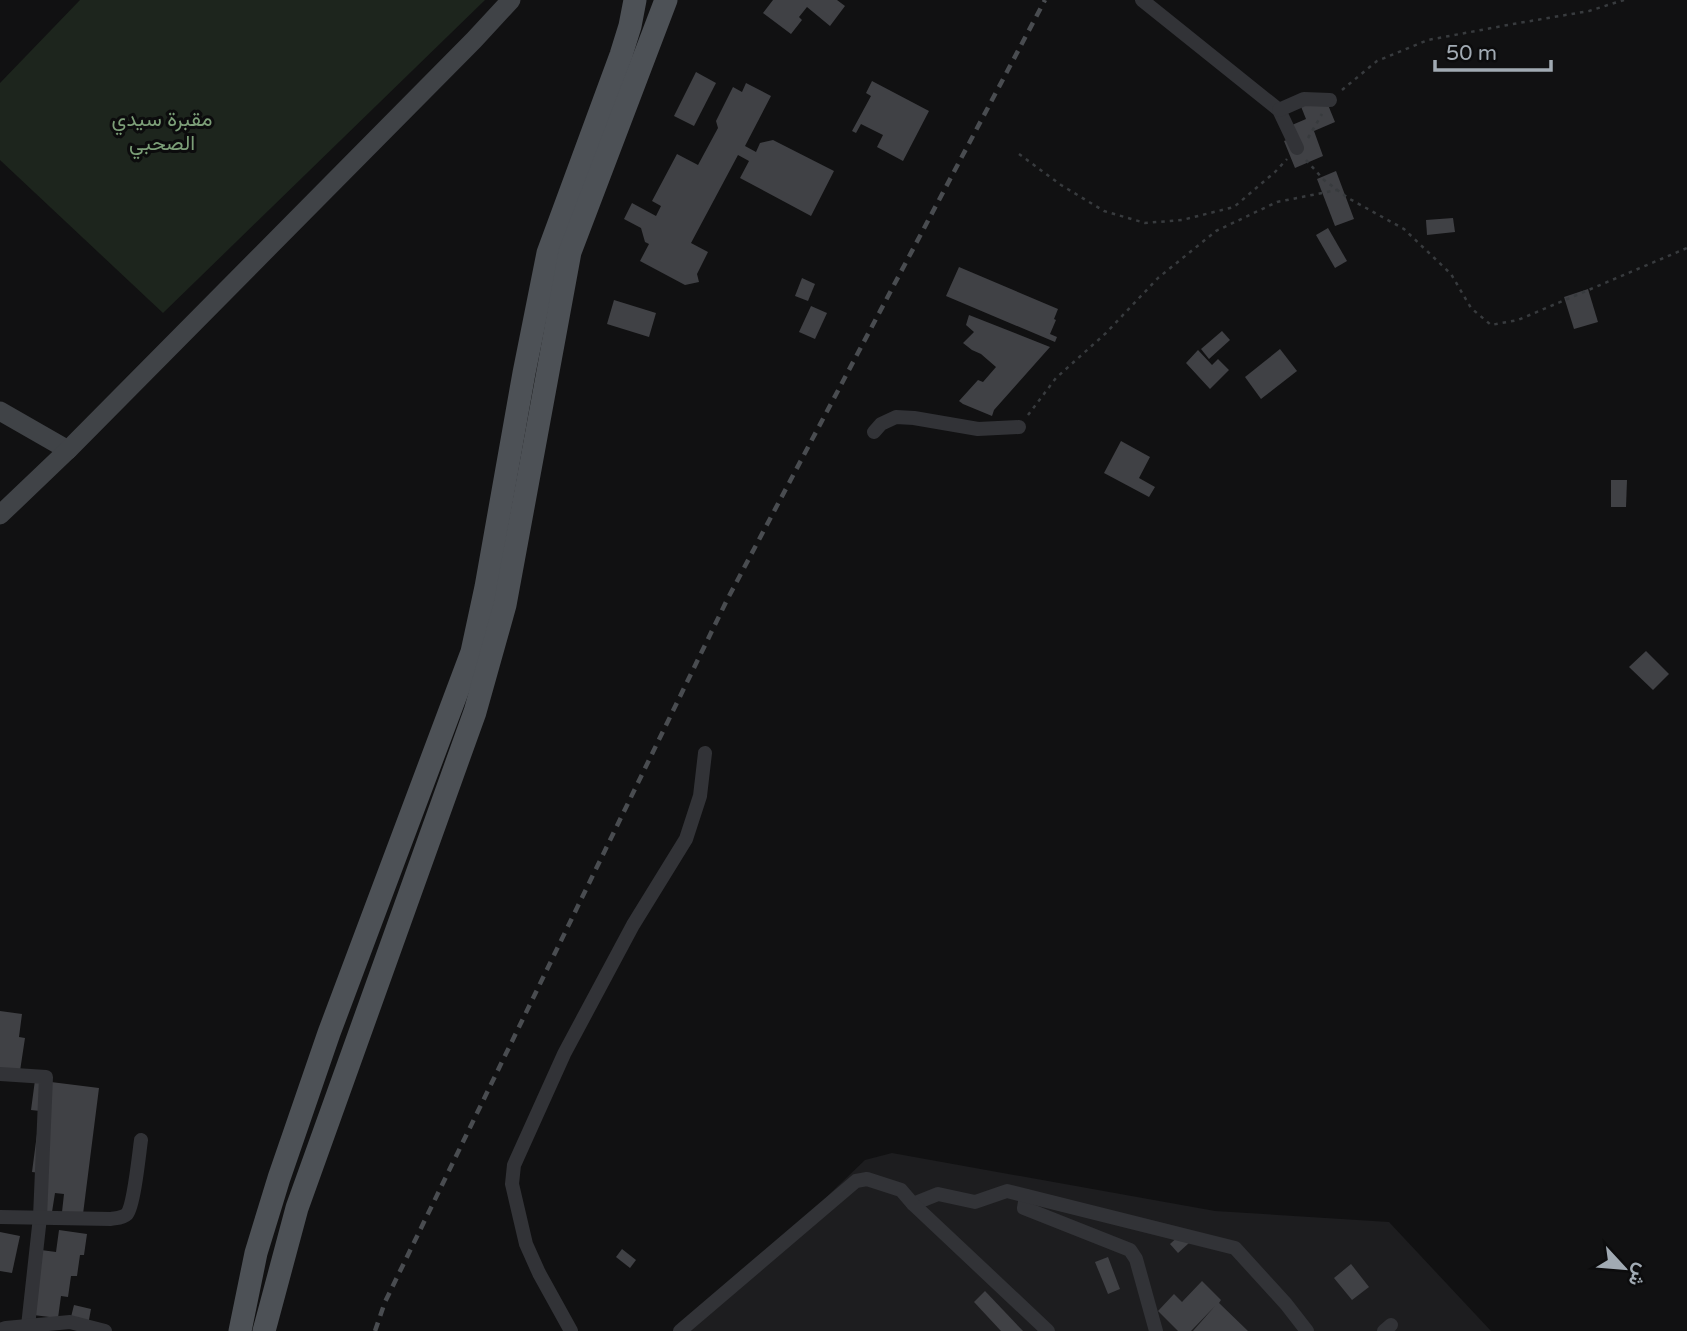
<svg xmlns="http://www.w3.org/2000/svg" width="1687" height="1331" font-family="'Varela Round',Vazirmatn,sans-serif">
	<rect width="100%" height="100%" fill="#111112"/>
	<!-- built -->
	<polygon fill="#1d1d1f" points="892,1153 1215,1211 1389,1222 1491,1331 687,1331 865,1160"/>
	<!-- green -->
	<polygon fill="#1d251d" points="80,0 485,0 163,313 0,160 0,83"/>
	<!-- building -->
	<g fill="#404145">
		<polygon points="773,0 837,0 845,6 830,26 807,7 799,17 802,20 791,34 763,13"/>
		<polygon points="696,72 716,83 694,126 674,116"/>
		<polygon points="872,81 929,111 903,161 877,147 883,135 861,124 856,133 852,131 871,96 866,93"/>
		<polygon points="746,83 771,96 745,146 756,152 760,143 773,140 834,171 811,216 740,178 749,161 738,155 691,243 708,252 697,274 699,282 685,285 640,261 649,244 645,242 641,228 624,219 632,203 656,216 661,206 652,201 677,154 698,165 718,128 716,121 733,87 742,92"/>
		<polygon points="1324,95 1335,122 1314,131 1323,156 1295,168 1284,141 1297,136 1292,125 1306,119 1300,104"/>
		<polygon points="1336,171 1354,219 1335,226 1317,179"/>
		<polygon points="1453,218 1455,232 1427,235 1426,220"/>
		<polygon points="1328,228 1347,261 1335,268 1316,235"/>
		<polygon points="959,267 1058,309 1054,319 1056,320 1050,334 1057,337 1055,342 946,296"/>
		<polygon points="802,278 815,284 808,301 795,296"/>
		<polygon points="1588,289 1598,322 1574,329 1564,297"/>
		<polygon points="614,300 656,313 649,337 607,324"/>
		<polygon points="811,306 827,313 815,339 799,332"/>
		<polygon points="969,315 1050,347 994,410 992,416 963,404 959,401 978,380 983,382 996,367 981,354 972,350 963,343 974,332 966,325"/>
		<polygon points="1222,331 1230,340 1209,359 1201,349"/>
		<polygon points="1280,349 1297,371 1261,399 1245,377"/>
		<polygon points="1198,350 1212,365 1218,359 1229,370 1210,389 1186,363"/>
		<polygon points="1121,441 1150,457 1139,478 1155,487 1149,497 1104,473"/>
		<polygon points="1611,480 1627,480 1626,507 1611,507"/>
		<polygon points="1646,651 1669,674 1653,690 1629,667"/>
		<polygon points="0,1011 22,1014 19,1037 25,1038 20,1071 0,1068"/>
		<polygon points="35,1080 99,1088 83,1214 62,1212 64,1194 55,1193 52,1212 35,1210 40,1173 32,1172 40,1111 31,1110"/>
		<polygon points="59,1230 87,1234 84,1255 80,1255 77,1276 71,1276 68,1297 61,1296 58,1318 33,1315 41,1250 56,1252"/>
		<polygon points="0,1232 20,1236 12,1273 0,1271"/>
		<polygon points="1181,1234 1189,1243 1178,1253 1170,1244"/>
		<polygon points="622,1249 636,1260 630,1268 616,1257"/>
		<polygon points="1108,1257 1120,1289 1108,1294 1095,1262"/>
		<polygon points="1351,1264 1369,1287 1352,1300 1334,1278"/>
		<polygon points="1202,1281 1221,1300 1219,1303 1248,1331 1193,1331 1215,1306 1191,1331 1178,1331 1158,1311 1174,1294 1182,1302"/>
		<polygon points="985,1291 1023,1331 1001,1331 974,1302"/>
		<polygon points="74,1305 91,1309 88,1325 70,1321"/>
	</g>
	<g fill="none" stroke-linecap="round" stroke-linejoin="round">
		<!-- path -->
		<g stroke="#383b3e" stroke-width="2.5" stroke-dasharray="3.5 5" stroke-linecap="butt">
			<polyline points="1342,90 1377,61 1428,40 1513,24 1589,11 1624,0"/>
			<polyline points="1308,138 1322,114"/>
			<polyline points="1019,154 1061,185 1104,211 1145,223 1182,220 1234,207 1275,172 1287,159"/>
			<polyline points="1306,160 1324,180 1348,198 1404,229 1451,274 1471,308 1491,325 1518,320 1687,248"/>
			<polyline points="1028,415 1056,378 1106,333 1158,278 1216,231 1277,202 1337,190"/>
		</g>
		<!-- street -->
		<g stroke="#323337" stroke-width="14">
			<polyline points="1142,0 1279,110 1297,148"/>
			<polyline points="1279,110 1304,99 1330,100"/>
			<polyline points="874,432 881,424 896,417 914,418 978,429 1019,427"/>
			<polyline points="0,1074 46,1077 40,1217 28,1326 26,1331"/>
			<polyline points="1026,1196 1024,1208 1130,1250 1136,1259 1156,1331"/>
			<polyline points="913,1204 938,1194 975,1202 1007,1191 1235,1248 1286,1304 1307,1331"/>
			<path d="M0,1217L111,1219C116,1218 123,1218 127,1214C134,1205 139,1154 141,1140"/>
			<polyline points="0,1330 6,1328 70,1322 105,1331"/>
			<polyline points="571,1331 539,1273 526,1244 512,1184 514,1165 564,1054 633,925 686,839 700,796 705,753"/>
			<polyline points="680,1331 856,1181 867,1179 901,1190 913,1204 1048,1331"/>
			<polyline points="1384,1331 1391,1325"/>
		</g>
		<!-- secondary -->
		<g stroke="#404347" stroke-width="19">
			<polyline points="0,411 68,450"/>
			<polyline points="0,515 68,450 474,40 511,0"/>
		</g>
		<!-- primary -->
		<g stroke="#4d5156" stroke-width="23">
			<polyline points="240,1331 256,1253 279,1178 329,1033 472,652 486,587 524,373 548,253 621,55 630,26 635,0"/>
			<polyline points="264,1331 297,1208 475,712 505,605 570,252 666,0"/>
		</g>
		<!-- rail -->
		<polyline stroke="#494c50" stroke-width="4.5" stroke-dasharray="9 7" stroke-linecap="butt" points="375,1331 385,1302 727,600 1045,0"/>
	</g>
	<g text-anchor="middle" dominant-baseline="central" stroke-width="6" stroke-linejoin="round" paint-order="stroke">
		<!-- park labels -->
		<g font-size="21" fill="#7c9f78" stroke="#0c0c0d">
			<text x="162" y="119">مقبرة سيدي<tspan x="162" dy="24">الصحبي</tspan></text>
		</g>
	</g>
	<!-- north arrow -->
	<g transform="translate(1624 1268) rotate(116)" stroke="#0c0c0d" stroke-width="5" paint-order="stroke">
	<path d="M0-5L12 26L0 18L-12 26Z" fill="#a1aab3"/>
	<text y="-10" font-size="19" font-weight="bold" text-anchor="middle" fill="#a1aab3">ش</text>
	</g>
	<!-- scale -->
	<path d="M1435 60v10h116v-10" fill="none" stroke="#a1aab3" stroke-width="3.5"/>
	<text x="1446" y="60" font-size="21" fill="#a1aab3" stroke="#0c0c0d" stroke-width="5" paint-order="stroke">50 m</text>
</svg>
